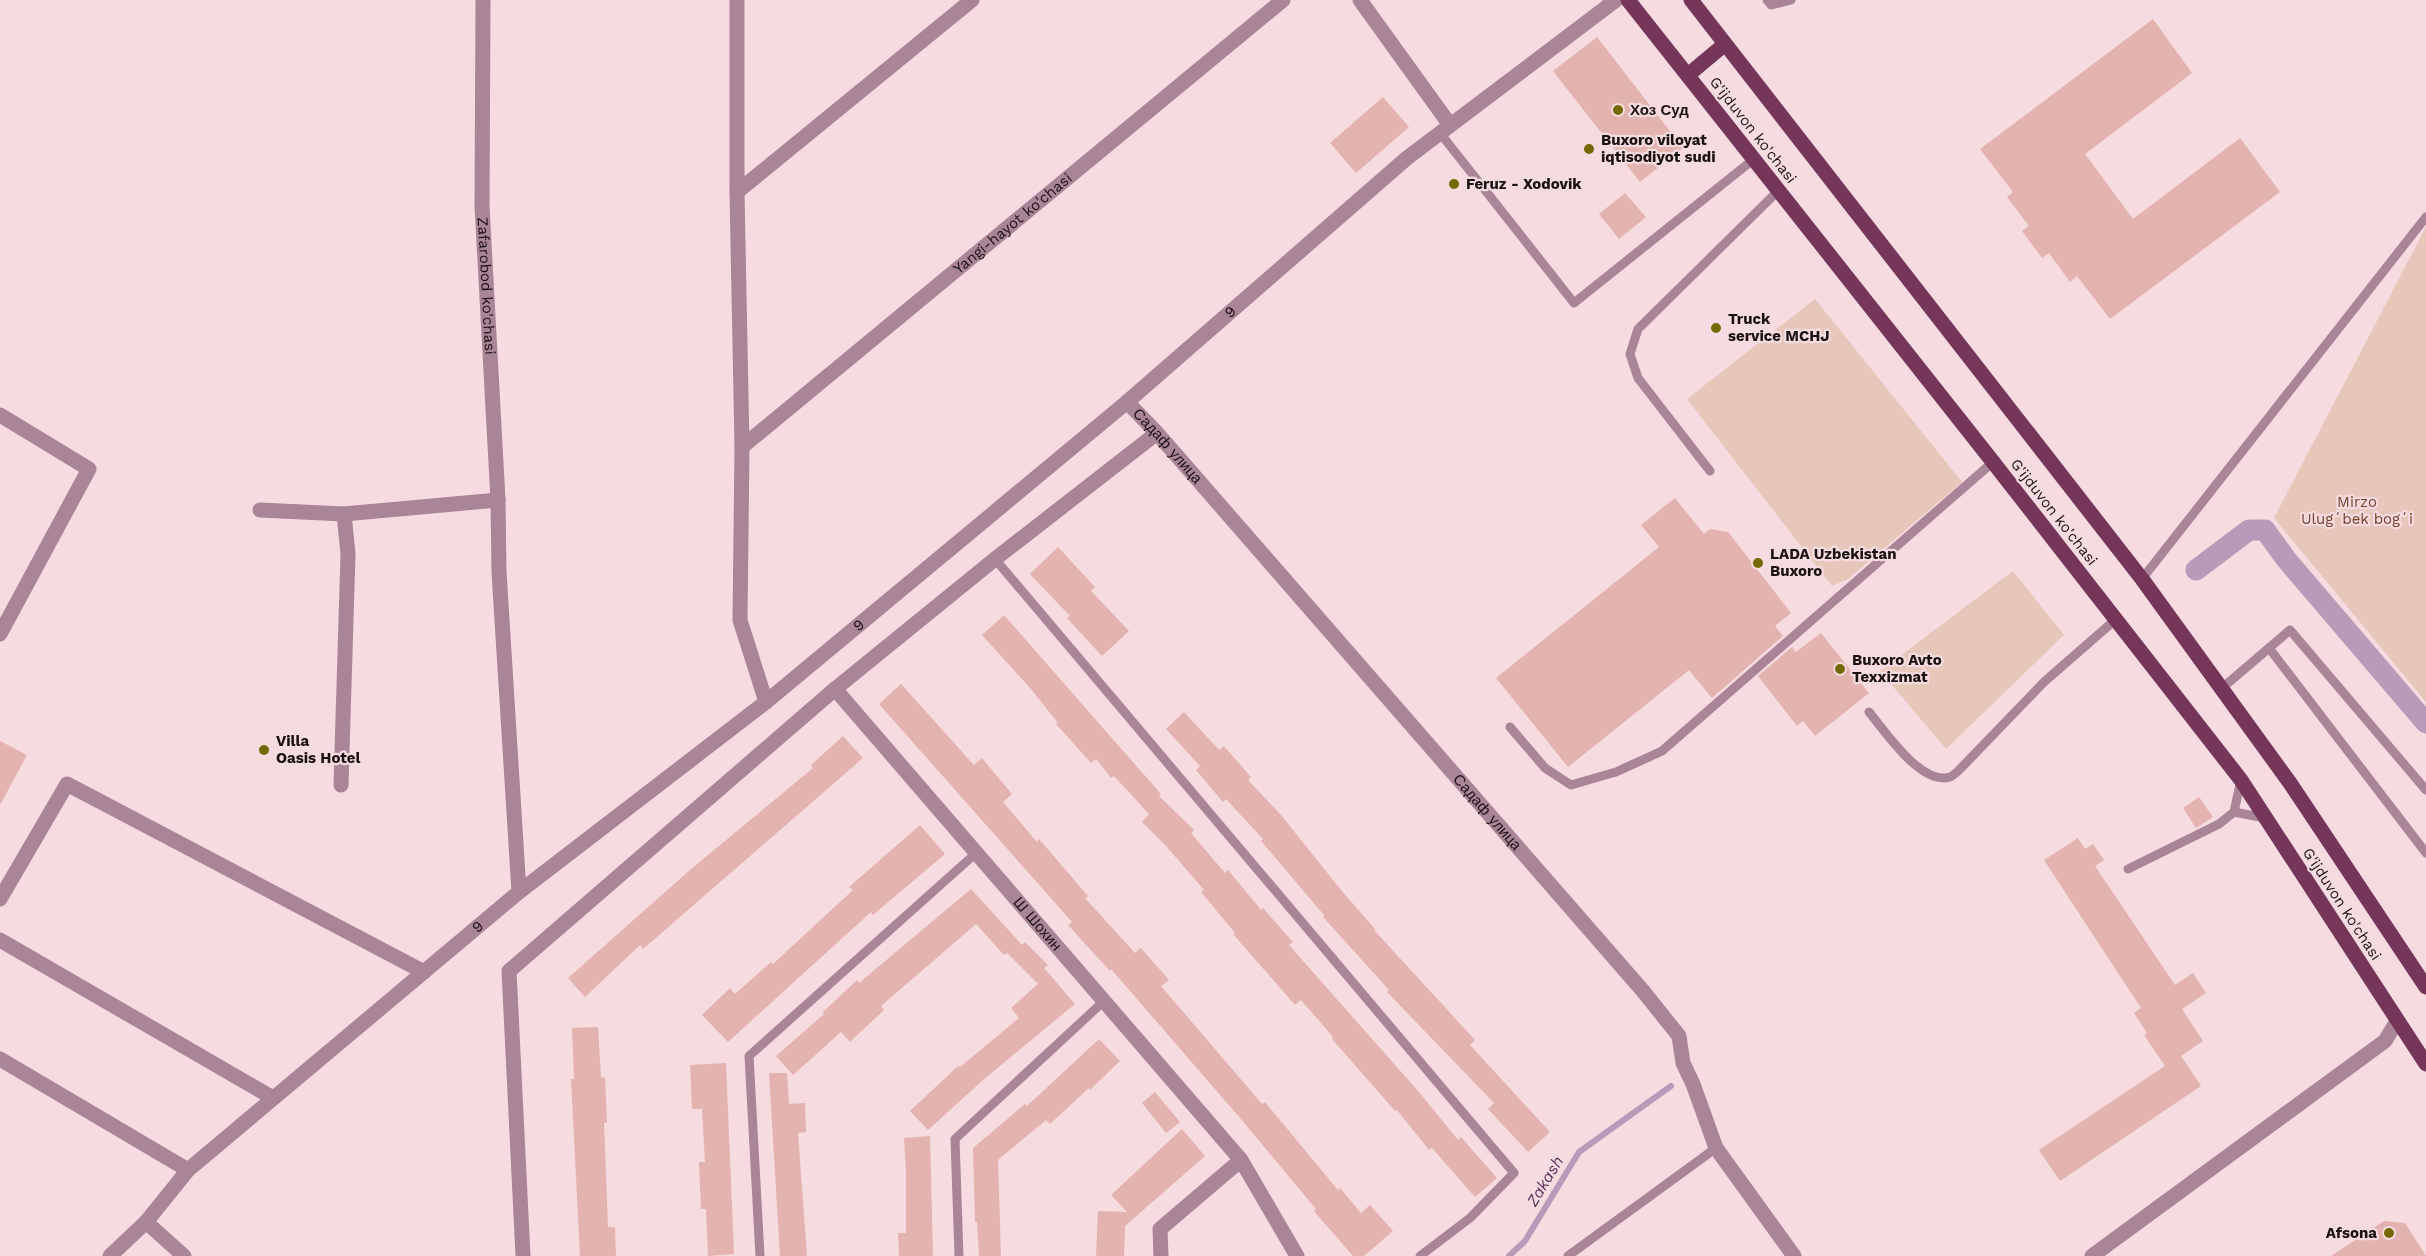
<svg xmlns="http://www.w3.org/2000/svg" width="2426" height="1256" font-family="'Work Sans',sans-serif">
	<rect width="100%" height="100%" fill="#f6dbe0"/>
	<!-- green -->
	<g fill="#e6c7b9">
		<polygon points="2426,227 2426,702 2274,518"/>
		<polygon points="1815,299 1962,482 1848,579 1832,586 1687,399"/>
		<polygon points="2013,571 2064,635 1946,749 1880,671"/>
	</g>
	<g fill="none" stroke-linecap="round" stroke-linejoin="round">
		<!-- stream -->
		<polyline stroke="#b99ab8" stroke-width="6" points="1509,1256 1525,1241 1579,1152 1671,1086"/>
		<!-- canal -->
		<polyline stroke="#b99ab8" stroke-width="21" points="2196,570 2249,530 2265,530 2286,559 2426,723"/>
	</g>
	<!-- building -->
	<g fill="#e3b3af">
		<polygon points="2153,19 2192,73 2085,154 2133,219 2240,138 2280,192 2110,319 2077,276 2070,282 2049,253 2042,258 2022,231 2029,226 2007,197 2013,192 1980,149"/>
		<polygon points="1597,37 1683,148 1640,182 1553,71"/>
		<polygon points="1383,97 1409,127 1356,173 1330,143"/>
		<polygon points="1625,193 1646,217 1619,239 1599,214"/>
		<polygon points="1675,498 1704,534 1710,529 1728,532 1791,613 1775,626 1783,636 1712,698 1689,670 1568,767 1496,678 1659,547 1641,525"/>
		<polygon points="1058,547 1095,587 1091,591 1129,631 1102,656 1067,618 1070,616 1030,574"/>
		<polygon points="1004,615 1161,794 1159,796 1194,830 1191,833 1225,873 1228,870 1261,910 1263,908 1293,942 1289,945 1419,1092 1458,1140 1461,1137 1497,1178 1475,1197 1432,1148 1429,1150 1397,1110 1395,1111 1332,1039 1333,1037 1301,1000 1295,1005 1233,934 1235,933 1201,892 1204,890 1166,846 1142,822 1149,814 1114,776 1111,778 1096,759 1091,763 1056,724 1058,723 1031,689 982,635"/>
		<polygon points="1821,633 1869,693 1815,736 1803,721 1797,726 1758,676 1792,647 1796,652"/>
		<polygon points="901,684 974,765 982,758 1012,794 1003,802 1037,842 1039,839 1088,896 1085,898 1135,953 1141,948 1169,980 1161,986 1262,1104 1265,1102 1338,1190 1340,1188 1361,1213 1370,1205 1393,1231 1364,1256 1353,1256 1333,1233 1314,1211 1316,1209 1240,1118 1111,969 1110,971 1068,925 1072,922 879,704"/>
		<polygon points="1184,712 1219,750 1224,746 1251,777 1248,780 1281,815 1341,890 1375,929 1374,930 1475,1040 1470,1045 1550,1132 1528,1152 1488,1109 1494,1103 1387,992 1389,990 1323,917 1324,915 1261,841 1263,839 1226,799 1223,802 1196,770 1200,766 1166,729"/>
		<polygon points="843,736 863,758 643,949 640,945 585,997 568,978 690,870 813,768 811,765"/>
		<polygon points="0,741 27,755 0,805"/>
		<polygon points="2199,797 2213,817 2196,828 2183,808"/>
		<polygon points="920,825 945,854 873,915 871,912 728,1042 702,1015 730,988 735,994 771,962 773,964 853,890 849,887"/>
		<polygon points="2078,838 2085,849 2093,844 2104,860 2095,866 2175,985 2193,973 2206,993 2182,1009 2203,1041 2181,1056 2201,1086 2060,1181 2039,1150 2165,1066 2144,1035 2147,1033 2134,1013 2141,1008 2044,860"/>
		<polygon points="971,889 1022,945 1025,942 1048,965 1044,968 1075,1004 983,1080 928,1130 910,1111 958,1066 960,1067 1019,1018 1011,1008 1038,984 1007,953 1004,955 976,924 881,1006 884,1010 850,1042 841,1032 793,1075 776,1056 824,1014 823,1012 857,980 859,983"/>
		<polygon points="598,1027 601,1078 605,1077 607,1123 604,1123 608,1227 615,1227 616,1256 580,1256 571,1079 574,1079 572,1028"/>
		<polygon points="1099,1039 1120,1061 1090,1090 1089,1088 1050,1124 1046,1120 998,1160 1001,1256 979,1256 977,1222 975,1222 973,1148 1025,1104 1027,1106"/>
		<polygon points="726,1063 734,1254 708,1256 706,1209 701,1209 699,1162 705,1162 702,1109 692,1109 690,1065"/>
		<polygon points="769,1073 787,1073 789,1104 805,1103 806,1132 798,1133 807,1256 780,1256"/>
		<polygon points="1155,1092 1180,1122 1166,1133 1142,1103"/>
		<polygon points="1182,1129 1205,1156 1125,1226 1124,1256 1096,1256 1098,1211 1127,1212 1111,1195"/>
		<polygon points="930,1136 933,1256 899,1256 898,1233 906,1233 906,1171 904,1138"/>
		<polygon points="2384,1221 2405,1223 2426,1256 2331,1256"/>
	</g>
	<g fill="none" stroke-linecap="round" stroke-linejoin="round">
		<!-- lane -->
		<g stroke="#aa8598" stroke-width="9">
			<polyline points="1767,0 1771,5 1791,0"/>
			<polyline points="1440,133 1574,303 1754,159"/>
			<polyline points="1710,471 1638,378 1630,354 1638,329 1778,191"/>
			<polyline points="995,559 1514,1173 1470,1218 1420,1256"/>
			<polyline points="2142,579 2426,217"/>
			<polyline points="2269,648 2426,853"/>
			<polyline points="2221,689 2290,630 2426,790"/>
			<path d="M1869,712C1885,731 1921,786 1950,777C1955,775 1960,769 1964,765L2044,682L2115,620"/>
			<polyline points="1510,727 1545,768 1571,785 1616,772 1662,751 1993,462"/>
			<polyline points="2234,812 2265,818"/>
			<polyline points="2128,869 2219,824 2234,812 2241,780"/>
			<polyline points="760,1256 749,1056 975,854"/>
			<polyline points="959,1256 955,1139 1104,1001"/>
			<polyline points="1568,1256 1716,1148"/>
		</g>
		<!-- street -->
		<g stroke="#aa8598" stroke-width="15">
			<path id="s1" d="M483,0L482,206L498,500L499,572L519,892"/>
			<polyline points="737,0 737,192 742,447 740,620 766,702"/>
			<polyline points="1360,0 1450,125"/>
			<polyline points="737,192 972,0"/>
			<path id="s2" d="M1127,402L1157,433L1643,991L1679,1036L1683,1063L1693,1084L1716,1148L1794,1256"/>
			<polyline points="0,415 89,469 0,634"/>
			<path id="s3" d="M742,447L1283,0"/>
			<polyline points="260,510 344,514 498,500"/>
			<path id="s4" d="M835,689L1241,1160L1297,1256"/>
			<polyline points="341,785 348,554 344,514"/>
			<polyline points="0,899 67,784 424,972"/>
			<polyline points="0,940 273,1098"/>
			<polyline points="0,1059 188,1170"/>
			<polyline points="110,1256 146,1222"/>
			<path id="s5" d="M184,1256L146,1222L188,1170L519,892L766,702L1127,402L1407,158L1616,0"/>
			<polyline points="523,1256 509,971 835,689 995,559 1157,433"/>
			<polyline points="1161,1256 1160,1229 1241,1160"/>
			<polyline points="2092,1256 2385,1041 2397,1021"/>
		</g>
		<!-- primary -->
		<g stroke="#75365a" stroke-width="15">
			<polyline points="1628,0 1993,462 2241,780 2426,1064"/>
			<polyline points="1691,0 2142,579 2290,783 2426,987"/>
			<polyline points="1688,75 1725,44"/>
		</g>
	</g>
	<!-- markers -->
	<g fill="#756901" stroke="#f6dbe0" stroke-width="2">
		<circle cx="1618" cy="110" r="6"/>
		<circle cx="1589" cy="149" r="6"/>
		<circle cx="1454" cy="184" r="6"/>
		<circle cx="1716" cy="328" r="6"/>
		<circle cx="1758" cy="563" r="6"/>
		<circle cx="1840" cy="669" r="6"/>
		<circle cx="264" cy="750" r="6"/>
		<circle cx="2389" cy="1233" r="6"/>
	</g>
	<g text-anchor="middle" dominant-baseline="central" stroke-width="4.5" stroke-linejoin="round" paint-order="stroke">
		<!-- poi labels -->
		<g font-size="15" font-weight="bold" fill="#1a1113" stroke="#f6dbe0" text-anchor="start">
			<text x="1630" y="110">Хоз Суд</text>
			<text x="1601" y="140">Buxoro viloyat<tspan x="1601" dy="17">iqtisodiyot sudi</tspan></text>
			<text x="1466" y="184">Feruz - Xodovik</text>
			<text x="1728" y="319">Truck<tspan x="1728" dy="17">service MCHJ</tspan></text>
			<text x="1770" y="554">LADA Uzbekistan<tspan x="1770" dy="17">Buxoro</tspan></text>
			<text x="1852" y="660">Buxoro Avto<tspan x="1852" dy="17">Texxizmat</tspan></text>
			<text x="276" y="741">Villa<tspan x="276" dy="17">Oasis Hotel</tspan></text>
			<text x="2377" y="1233" text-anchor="end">Afsona</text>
		</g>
		<!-- street labels -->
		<g font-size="15" fill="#1a1113" stroke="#f6dbe0">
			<text transform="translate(1753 130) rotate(52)">G'ijduvon ko'chasi</text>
			<text stroke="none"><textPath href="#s3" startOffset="351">Yangi-hayot ko'chasi</textPath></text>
			<text stroke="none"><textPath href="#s1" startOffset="286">Zafarobod ko'chasi</textPath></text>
			<text stroke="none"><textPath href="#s5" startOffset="1468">9</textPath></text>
			<text stroke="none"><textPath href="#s2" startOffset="60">Садаф улица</textPath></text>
			<text transform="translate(2054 512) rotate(52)">G'ijduvon ko'chasi</text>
			<text stroke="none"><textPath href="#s5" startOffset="982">9</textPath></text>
			<text stroke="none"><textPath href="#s2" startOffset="546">Садаф улица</textPath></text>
			<text transform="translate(2342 904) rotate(57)">G'ijduvon ko'chasi</text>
			<text stroke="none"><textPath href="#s4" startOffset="310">Ш Шохин</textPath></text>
			<text stroke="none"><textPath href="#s5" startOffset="496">9</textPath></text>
		</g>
		<!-- park labels -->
		<g font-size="15" fill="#7a4229" stroke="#f6dbe0">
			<text x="2357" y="502">Mirzo<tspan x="2357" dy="17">Ulugʻbek bogʻi</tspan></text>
		</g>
		<!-- water labels -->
		<g font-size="16" font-style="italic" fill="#582e58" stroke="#f6dbe0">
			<text transform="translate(1545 1181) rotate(-59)">Zakash</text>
		</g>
	</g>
</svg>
